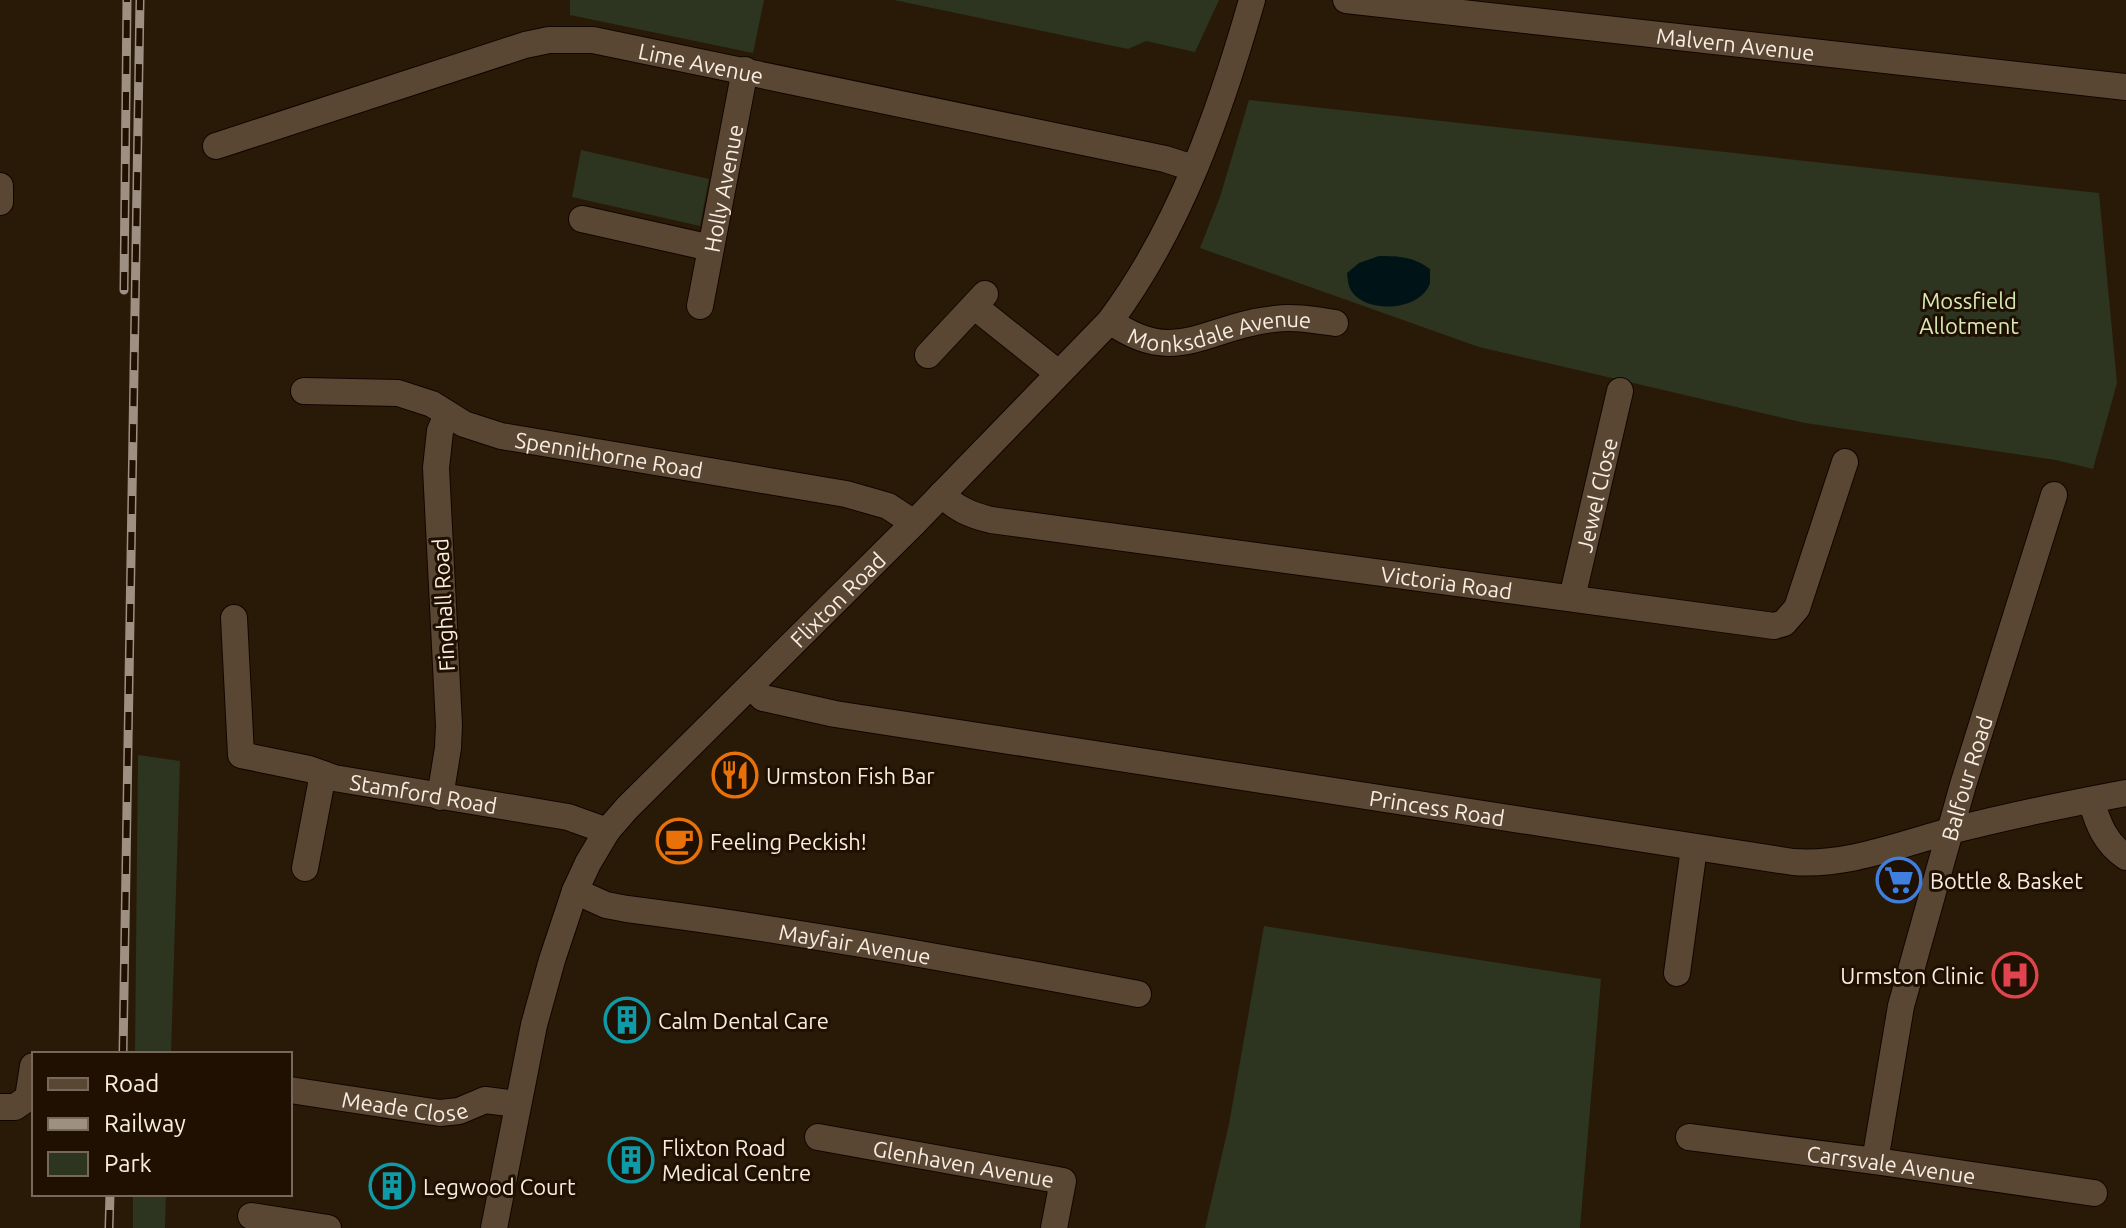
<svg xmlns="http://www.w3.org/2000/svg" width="2126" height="1228" font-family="Ubuntu,sans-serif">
	<rect width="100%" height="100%" fill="#291a08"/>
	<!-- green -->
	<g fill="#2d341f">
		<polygon points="570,0 764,0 753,53 570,15"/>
		<polygon points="894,0 1219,0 1195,52 1146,41 1128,49"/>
		<polygon points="1249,100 2099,193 2117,383 2093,469 2056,460 1805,423 1479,347 1200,248 1220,197"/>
		<polygon points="581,150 709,179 700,226 572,197"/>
		<polygon points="138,755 180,761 171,1054 135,1054"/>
		<polygon points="1264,926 1601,979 1580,1228 1205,1228 1229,1124"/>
		<polygon points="133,1194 166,1194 165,1228 133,1228"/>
	</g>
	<!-- water -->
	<path fill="#001317" d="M1379,256C1399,256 1414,257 1430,269C1430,270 1430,282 1430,283C1421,311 1368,314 1352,292C1348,286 1348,280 1347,273L1359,263Z"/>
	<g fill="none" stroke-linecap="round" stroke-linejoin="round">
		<!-- minor casing -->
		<g stroke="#110500" stroke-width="28">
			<g id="minor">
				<path id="s1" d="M1346,0L2126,87"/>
				<path id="s2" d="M216,146L525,45L549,40H593L1165,159L1193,168"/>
				<polyline points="0,186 0,202"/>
				<polyline points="582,219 711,248"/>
				<path id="s3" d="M700,306L745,70"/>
				<polyline points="974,306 1058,373"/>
				<path id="s4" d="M1110,321C1176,368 1206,326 1274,319C1294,316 1315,320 1335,323"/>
				<polyline points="928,355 985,294"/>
				<path id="s5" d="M304,391L398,393L432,404L464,424L501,436L846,494L888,506L914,523"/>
				<path id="s6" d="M942,494C956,509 971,515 991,520L1774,626L1784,623L1797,608L1845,462"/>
				<path id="s7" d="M1572,598L1620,391"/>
				<path id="s8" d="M234,618L241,755L309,769L334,778L568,817L607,831"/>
				<path id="s9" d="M751,686L763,698L835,714L1793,862C1847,866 1898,845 1950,831C2008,816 2067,804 2126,793"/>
				<polyline points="440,797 448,748 449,725 436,468 440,431 447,415"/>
				<path d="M2091,800C2098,824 2105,843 2126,857"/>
				<polyline points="305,868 323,774"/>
				<path id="s10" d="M575,891L606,905L627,909C799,931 968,962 1138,994"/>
				<polyline points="1677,973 1694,848"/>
				<path id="s11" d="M290,1090L440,1113L459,1111L485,1100L517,1104"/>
				<polyline points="0,1107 15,1107 28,1098 33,1066"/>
				<path id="s12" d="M818,1137L1063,1181L1054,1228"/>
				<path id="s13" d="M1689,1137L1875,1161L2094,1193"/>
				<path id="s14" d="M1875,1161L1901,1006L1963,785L2054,495"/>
				<polyline points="251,1216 328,1228"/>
				<path id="s15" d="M494,1228L534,1025L552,960L575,891L588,863L607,831L627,808L914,523L1110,321C1180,227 1220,112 1252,0"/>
			</g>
		</g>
		<!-- minor -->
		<use href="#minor" stroke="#594734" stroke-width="26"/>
		<!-- rail casing -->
		<g stroke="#9d9082" stroke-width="9">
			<g id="rail">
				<polyline points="124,290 127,0"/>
				<polyline points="123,1054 140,0"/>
				<polyline points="109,1228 110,1194"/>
			</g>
		</g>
		<!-- rail -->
		<use href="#rail" stroke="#1f1001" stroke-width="6" stroke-dasharray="18" stroke-linecap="butt"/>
	</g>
	<!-- icons -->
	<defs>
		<g id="restaurant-ring" transform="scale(2.3)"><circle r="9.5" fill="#1f1001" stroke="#e8710a" stroke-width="1.5"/><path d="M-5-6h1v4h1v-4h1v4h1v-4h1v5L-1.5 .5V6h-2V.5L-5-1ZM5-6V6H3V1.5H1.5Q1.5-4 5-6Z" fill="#e8710a"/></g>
		<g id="cafe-ring" transform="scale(2.3)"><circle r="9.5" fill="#1f1001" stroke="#e8710a" stroke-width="1.5"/><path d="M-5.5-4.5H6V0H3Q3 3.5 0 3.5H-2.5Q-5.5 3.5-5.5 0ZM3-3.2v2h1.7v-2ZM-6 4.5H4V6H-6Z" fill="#e8710a"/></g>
		<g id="supermarket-ring" transform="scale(2.3)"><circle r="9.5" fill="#1f1001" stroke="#3f7fe0" stroke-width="1.5"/><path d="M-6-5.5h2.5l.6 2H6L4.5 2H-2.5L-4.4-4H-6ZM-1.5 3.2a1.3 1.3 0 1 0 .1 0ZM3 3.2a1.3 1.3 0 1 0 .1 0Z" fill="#3f7fe0"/></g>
		<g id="hospital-ring" transform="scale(2.3)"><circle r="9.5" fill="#1f1001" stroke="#e0444e" stroke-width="1.5"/><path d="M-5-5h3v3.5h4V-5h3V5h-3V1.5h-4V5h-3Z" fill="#e0444e"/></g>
		<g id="building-ring" transform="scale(2.3)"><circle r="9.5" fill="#1f1001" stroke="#0f9aa8" stroke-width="1.5"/><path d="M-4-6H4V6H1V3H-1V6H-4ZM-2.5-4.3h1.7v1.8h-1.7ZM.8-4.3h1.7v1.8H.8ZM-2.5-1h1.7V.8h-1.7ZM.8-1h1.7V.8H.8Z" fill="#0f9aa8"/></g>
	</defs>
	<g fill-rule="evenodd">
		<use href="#restaurant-ring" x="735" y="775"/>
		<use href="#cafe-ring" x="679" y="841"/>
		<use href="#supermarket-ring" x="1899" y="880"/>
		<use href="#hospital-ring" x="2015" y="975"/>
		<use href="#building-ring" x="627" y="1020"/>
		<use href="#building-ring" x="631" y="1160"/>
		<use href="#building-ring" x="392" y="1186"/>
	</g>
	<g text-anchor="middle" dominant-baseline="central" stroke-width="6" stroke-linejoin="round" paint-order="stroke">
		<!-- street labels -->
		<g font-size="22" fill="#f8ede1" stroke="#1f1001">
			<text stroke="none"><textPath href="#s1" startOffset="392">Malvern Avenue</textPath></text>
			<text stroke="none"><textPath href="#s2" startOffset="504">Lime Avenue</textPath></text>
			<text stroke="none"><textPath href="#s3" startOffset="120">Holly Avenue</textPath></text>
			<text stroke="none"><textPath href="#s4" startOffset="116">Monksdale Avenue</textPath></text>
			<text stroke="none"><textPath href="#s5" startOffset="316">Spennithorne Road</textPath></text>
			<text stroke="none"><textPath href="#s7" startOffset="106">Jewel Close</textPath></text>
			<text stroke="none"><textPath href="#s6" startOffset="516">Victoria Road</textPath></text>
			<text stroke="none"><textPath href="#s15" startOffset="742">Flixton Road</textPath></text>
			<text transform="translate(443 605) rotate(-93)">Finghall Road</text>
			<text stroke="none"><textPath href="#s14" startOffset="394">Balfour Road</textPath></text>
			<text stroke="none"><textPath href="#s8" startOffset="324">Stamford Road</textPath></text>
			<text stroke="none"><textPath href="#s9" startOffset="700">Princess Road</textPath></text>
			<text stroke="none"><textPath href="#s10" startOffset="286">Mayfair Avenue</textPath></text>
			<text stroke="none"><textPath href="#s11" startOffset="116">Meade Close</textPath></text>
			<text stroke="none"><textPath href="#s12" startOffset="148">Glenhaven Avenue</textPath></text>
			<text stroke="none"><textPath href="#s13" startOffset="204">Carrsvale Avenue</textPath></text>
		</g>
		<!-- park labels -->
		<g font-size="22" fill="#d6eab5" stroke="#1f1001">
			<text x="1969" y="300">Mossfield<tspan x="1969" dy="25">Allotment</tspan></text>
		</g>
		<!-- poi labels -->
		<g font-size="22" fill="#f8ede1" stroke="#1f1001" text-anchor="start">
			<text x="766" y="775">Urmston Fish Bar</text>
			<text x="710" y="841">Feeling Peckish!</text>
			<text x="1930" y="880">Bottle &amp; Basket</text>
			<text x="1984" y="975" text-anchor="end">Urmston Clinic</text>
			<text x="658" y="1020">Calm Dental Care</text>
			<text x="662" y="1147">Flixton Road<tspan x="662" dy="25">Medical Centre</tspan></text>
			<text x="423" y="1186">Legwood Court</text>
		</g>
	</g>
	<!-- legend -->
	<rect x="32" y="1052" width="260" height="144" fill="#1f1001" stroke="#76685b" stroke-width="2"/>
	<rect x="48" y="1078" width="40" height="12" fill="#594734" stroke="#76685b" stroke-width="2"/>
	<text x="104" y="1092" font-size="24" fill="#f8ede1">Road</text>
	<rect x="48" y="1118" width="40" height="12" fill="#9d9082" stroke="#76685b" stroke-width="2"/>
	<text x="104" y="1132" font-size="24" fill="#f8ede1">Railway</text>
	<rect x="48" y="1152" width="40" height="24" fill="#2d341f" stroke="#76685b" stroke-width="2"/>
	<text x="104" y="1172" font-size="24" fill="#f8ede1">Park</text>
</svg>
